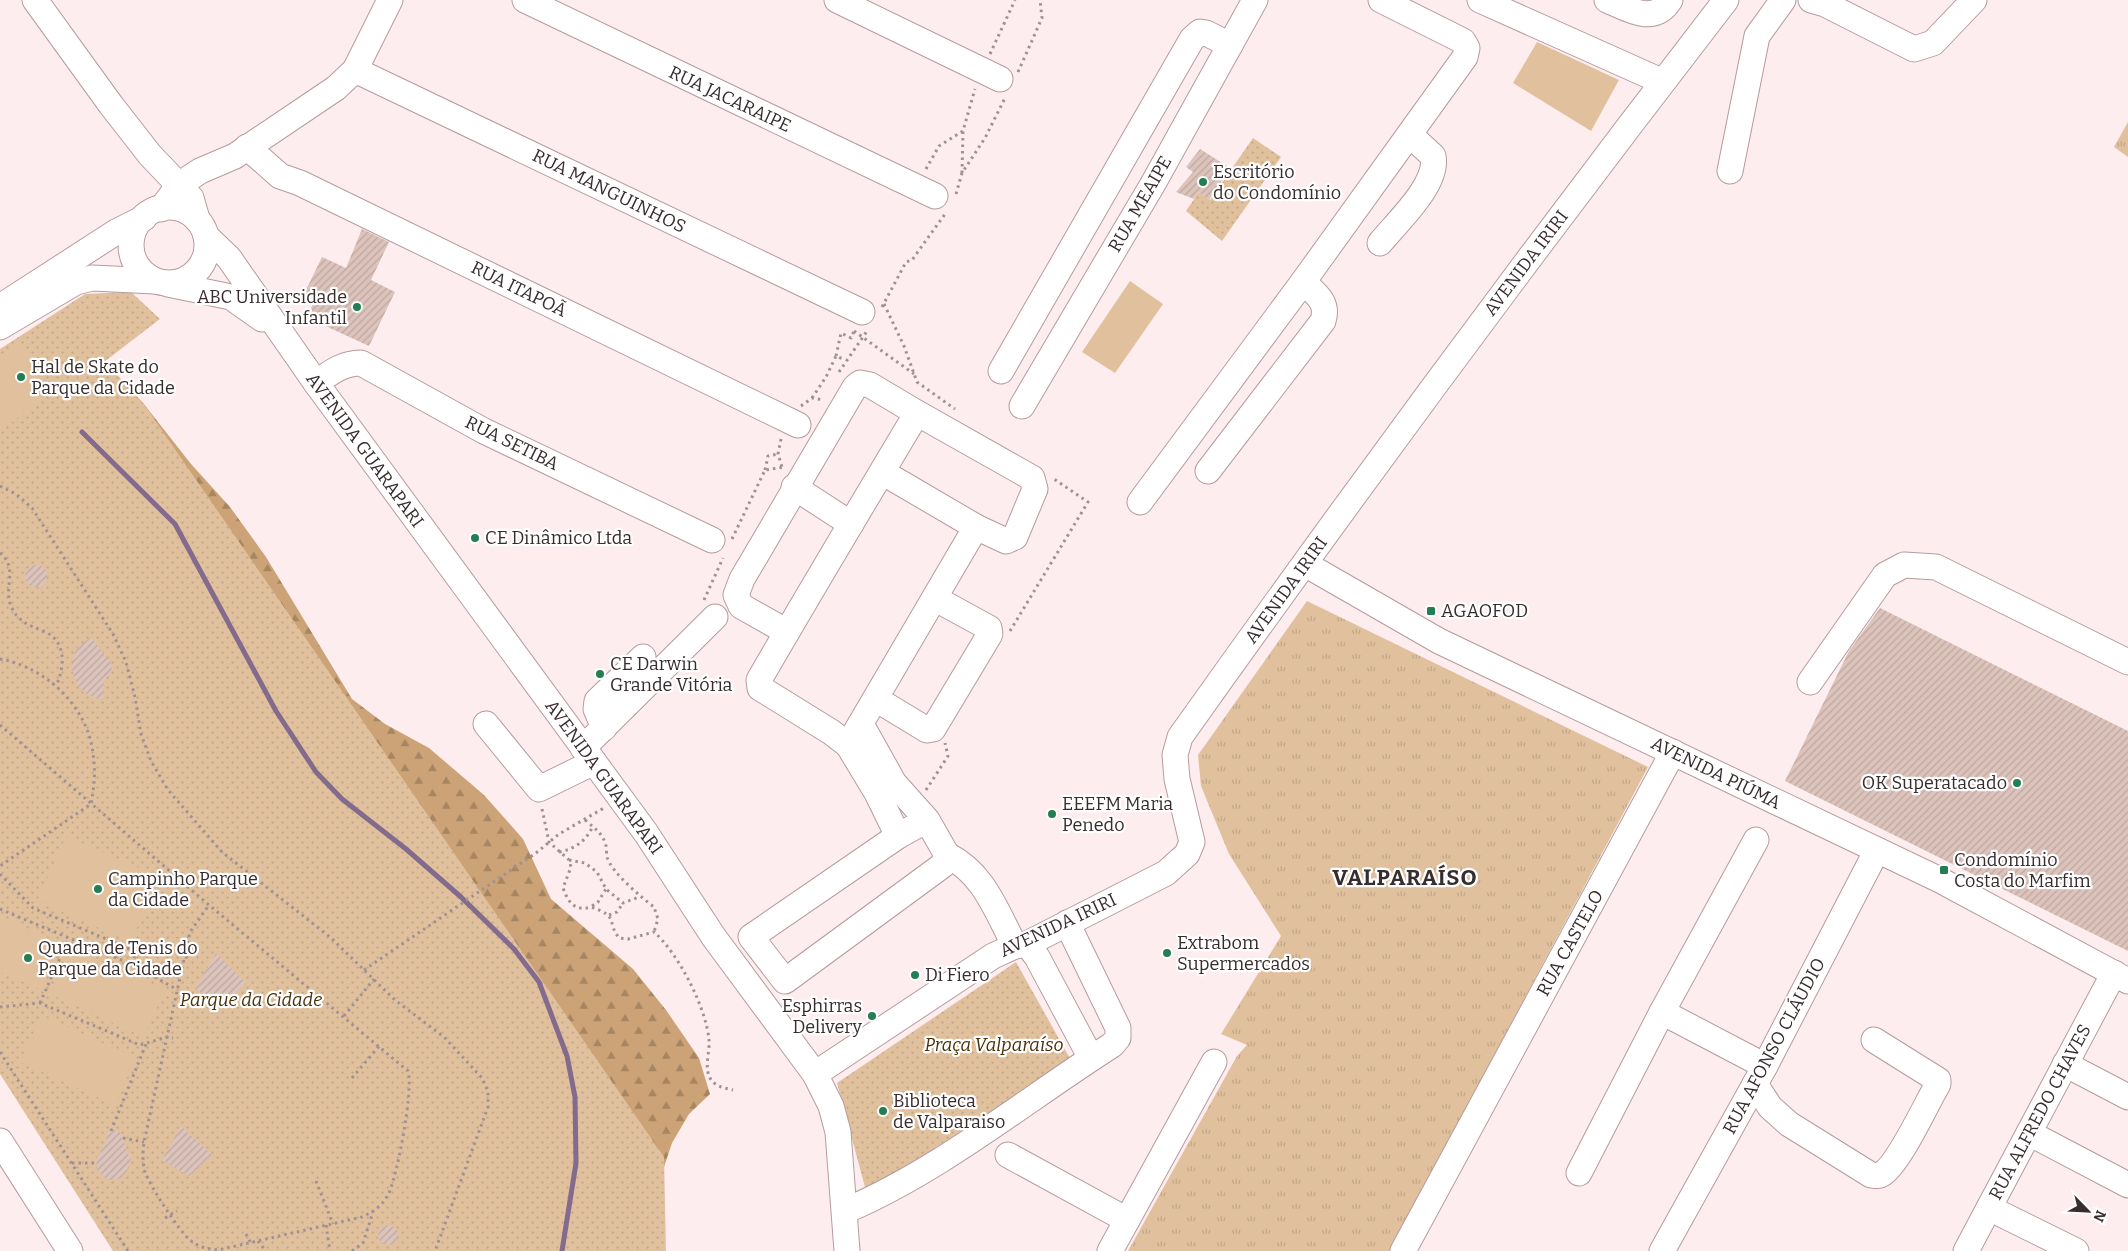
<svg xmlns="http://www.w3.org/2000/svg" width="2128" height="1251" font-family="Bitter,serif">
	<defs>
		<pattern id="grass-tufts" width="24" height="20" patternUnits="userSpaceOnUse" patternTransform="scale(1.25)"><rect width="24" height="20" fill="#e1c19d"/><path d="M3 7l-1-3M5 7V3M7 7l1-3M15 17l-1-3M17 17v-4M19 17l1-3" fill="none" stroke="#c2a688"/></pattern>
		<pattern id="forest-firs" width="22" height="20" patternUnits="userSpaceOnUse" patternTransform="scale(1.25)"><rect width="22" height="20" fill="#cba376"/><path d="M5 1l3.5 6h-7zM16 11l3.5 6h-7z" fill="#a68561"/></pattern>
		<pattern id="park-dots" width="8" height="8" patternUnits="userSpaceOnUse" patternTransform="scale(1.25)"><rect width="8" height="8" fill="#e1c19d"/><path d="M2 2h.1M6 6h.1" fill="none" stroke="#c2a688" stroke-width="1.8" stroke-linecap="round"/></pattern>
		<pattern id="building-hatch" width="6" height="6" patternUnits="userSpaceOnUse" patternTransform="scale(1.25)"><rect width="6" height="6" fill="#dcc3bb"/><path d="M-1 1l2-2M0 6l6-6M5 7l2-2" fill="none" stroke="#bea8a1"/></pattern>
	</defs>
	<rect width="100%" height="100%" fill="#feedef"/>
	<!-- grass -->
	<g fill="url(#grass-tufts)">
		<polygon points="2128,122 2128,157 2114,147"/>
		<polygon points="1307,601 1648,767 1498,1048 1471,1105 1390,1251 1128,1251 1237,1056 1247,1045 1221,1034 1281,936 1229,854 1201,786 1198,755"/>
	</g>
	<!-- forest -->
	<polygon fill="url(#forest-firs)" points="104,361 143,403 191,464 230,507 266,557 352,699 385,724 429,748 484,795 523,839 551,899 633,969 666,1010 699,1058 710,1094 689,1114 672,1143 661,1176"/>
	<!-- park -->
	<g fill="url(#park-dots)">
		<polygon points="1253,138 1281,157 1222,241 1186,211 1199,192 1210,200"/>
		<polygon points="131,292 160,319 104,362 143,403 664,1157 666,1251 113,1251 0,1074 0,349 85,294"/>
		<polygon points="1016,962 1072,1062 866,1191 837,1083"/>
	</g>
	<!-- pitch -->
	<g fill="#e1c19d">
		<polygon points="1537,42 1619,80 1591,131 1513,83"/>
		<polygon points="1130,281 1163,304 1115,373 1082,352"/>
		<polygon points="19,344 35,363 48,391 13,422 0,425 0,355"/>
		<polygon points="66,836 159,877 131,942 37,901"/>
		<polygon points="0,916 62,944 41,990 0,972"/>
		<polygon points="71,948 165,990 144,1037 50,994"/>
		<polygon points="41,1015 136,1058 115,1105 20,1062"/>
	</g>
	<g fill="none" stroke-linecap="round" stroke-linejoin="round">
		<!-- stream -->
		<polyline stroke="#826b8c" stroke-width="5" points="82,432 175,524 276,711 316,772 342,799 406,849 461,897 514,949 539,982 567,1056 575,1097 576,1163 562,1251"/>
	</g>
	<!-- building -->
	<g fill="url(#building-hatch)">
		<polygon points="1200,149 1230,168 1209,200 1199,192 1194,199 1176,192 1193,172 1186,167"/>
		<polygon points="362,229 389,242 371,280 395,292 369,346 319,323 318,325 307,316 315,300 304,294 322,257 346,268"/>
		<circle cx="36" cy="576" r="11"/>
		<polygon points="1880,608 2128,731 2128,951 1785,781 1849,651"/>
		<polygon points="91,637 111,663 112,670 104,681 103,700 88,695 82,690 77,684 72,669 74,654 78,647"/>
		<polygon points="216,953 246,983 215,1013 216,1000 195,989"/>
		<polygon points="181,1126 212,1155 189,1176 162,1160"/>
		<polygon points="114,1130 121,1133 128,1155 132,1155 127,1171 121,1178 111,1180 103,1177 97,1169 96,1160 106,1142 107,1133"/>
		<circle cx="388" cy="1235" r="10"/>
	</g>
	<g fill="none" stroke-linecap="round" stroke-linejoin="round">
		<!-- minor casing -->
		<g stroke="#b59b9e" stroke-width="27">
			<g id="minor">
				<polyline points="35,0 111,105 150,155 191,198 197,219"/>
				<polyline points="525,0 935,196"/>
				<polyline points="837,0 1000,79"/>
				<polyline points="1480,0 1661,81"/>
				<path d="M1607,0C1628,9 1654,26 1670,0"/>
				<polyline points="1811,0 1825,4 1914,49 1933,43 1974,0"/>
				<polyline points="355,70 862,312"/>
				<polyline points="247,147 280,176 300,183 798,425"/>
				<polyline points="1730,171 1757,36 1783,0"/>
				<circle cx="169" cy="245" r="38"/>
				<polyline points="161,209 179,185 200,171 235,156 336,88 355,70 390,0"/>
				<polyline points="206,236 229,258 316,383 646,833 713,936 815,1074 831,1106 838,1132 847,1251"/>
				<path d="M1380,243C1397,222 1439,184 1433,156L1410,135"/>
				<polyline points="168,284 231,297 262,319"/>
				<polyline points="0,307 116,232 144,218"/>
				<polyline points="0,327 76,282 92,278 155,281"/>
				<polyline points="1001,371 1192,39 1200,32 1206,33 1230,45"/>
				<path d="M316,383C330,373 342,363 361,363L484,431L712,540"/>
				<polyline points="1022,406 1154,182 1255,0"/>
				<path d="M1208,471L1323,321C1329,302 1316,294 1303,282"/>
				<polyline points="794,487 851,524"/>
				<polyline points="1140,502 1303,282 1465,57 1467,48 1463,41 1381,0"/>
				<polyline points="1305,564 1439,641 1940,880 2128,981"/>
				<polyline points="787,632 741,606 736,595 742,579 855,387 860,383 870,385 917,413"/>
				<polyline points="1810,682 1885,575 1904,565 1936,567 2128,662"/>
				<polyline points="876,699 927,730 933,729 990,634 989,628 936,599"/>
				<polyline points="486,724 539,789 594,762"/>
				<polyline points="861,724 894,783 927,820 947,855 943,865 785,981 751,937 898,836 927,820"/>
				<polyline points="604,728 596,709 597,701 643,657"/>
				<path d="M848,745L831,732L760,688L759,680C811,590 864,502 917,413L1032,478L1035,489L1015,537L1006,541L976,527L882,472"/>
				<polyline points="583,748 715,617"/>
				<polyline points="898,836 877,793 848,745 976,527"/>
				<path d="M947,855C984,873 996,911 1015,946"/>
				<polyline points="1027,944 1037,957 1091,1058"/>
				<polyline points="1662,1012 1765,1066"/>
				<polyline points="2065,1064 2128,1097"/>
				<path d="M815,1074L993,956L1015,946L1027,944L1166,873L1187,854L1192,842L1177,779L1175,755L1180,737C1357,488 1539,242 1726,0"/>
				<path d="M1755,1084L1770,1107L1789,1124L1871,1175C1875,1175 1878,1177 1882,1174C1899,1164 1926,1104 1938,1084V1080L1874,1040"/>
				<polyline points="2029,1133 2128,1185"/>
				<polyline points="0,1141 70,1251"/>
				<polyline points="1008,1155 1127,1220"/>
				<polyline points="1579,1173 1662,1012 1756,840"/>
				<polyline points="1989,1208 2076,1251"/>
				<path d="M845,1211C941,1170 1024,1101 1112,1045L1118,1038V1028L1067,923"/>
				<polyline points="1110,1251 1214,1062"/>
				<polyline points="1403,1251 1673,752"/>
				<polyline points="1662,1251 1765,1066 1877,850"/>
				<polyline points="1966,1251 2114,973"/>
			</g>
		</g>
		<!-- path -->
		<g stroke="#a09293" stroke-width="3" stroke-dasharray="2.5 4" stroke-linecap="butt">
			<polyline points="990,54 1015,0"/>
			<polyline points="1018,72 1042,18 1040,0"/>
			<polyline points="926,169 939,146 963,131 975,89"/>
			<polyline points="962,173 963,131"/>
			<polyline points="956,194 962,173 985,138 1005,98"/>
			<polyline points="884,304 904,346 917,382 955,409"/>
			<polyline points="882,307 906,262 912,260 945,214"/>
			<polyline points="854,331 914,374"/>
			<polyline points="836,356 841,333 851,338 854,331"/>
			<polyline points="839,372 867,331"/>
			<polyline points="812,398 826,377 836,356 845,360"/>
			<polyline points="801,406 812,398 824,400"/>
			<polyline points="781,439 778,454 782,467"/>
			<polyline points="765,470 768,456 778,454"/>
			<polyline points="0,486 16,494 32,508 113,634 126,662 135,697 141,734 151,761 168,790 222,852 330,937 395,1000 444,1037 482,1078 488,1091 488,1107 435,1251"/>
			<polyline points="732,539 765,470 785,467"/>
			<path d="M0,553C19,568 3,588 11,606C18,622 29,625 43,631C67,640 65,667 56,686"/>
			<polyline points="704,600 723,558"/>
			<polyline points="1010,631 1088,502 1054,479"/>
			<path d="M0,659C46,667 88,707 93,754C96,772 94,787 91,804L0,866"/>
			<path d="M0,725L209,905L408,1071C414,1088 397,1178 388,1195C382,1206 373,1212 362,1217L218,1250C208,1249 198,1247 190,1240C179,1231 150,1186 145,1172C142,1162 143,1152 144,1142L190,932L209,905"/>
			<polyline points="926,790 948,756 945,743"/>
			<path d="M542,809L549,842L569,860L571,867L563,888C568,902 575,912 591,907C620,917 606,921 619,938L628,939L654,932C678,953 706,1007 709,1040C710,1051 704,1067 710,1078C714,1086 724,1088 733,1090"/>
			<path d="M585,820C594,828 603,833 606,846C607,849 606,854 607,857C611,872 642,898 654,907L658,919L654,932"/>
			<path d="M559,852C575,849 586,841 593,826"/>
			<polyline points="569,860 585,863 597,872 606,889 623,903 639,897"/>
			<polyline points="0,874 33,908 137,952 186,950"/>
			<polyline points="592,906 598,902 606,889"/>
			<polyline points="0,909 131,964 178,990"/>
			<polyline points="609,915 617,912 623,903"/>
			<polyline points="185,957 190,958"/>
			<polyline points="131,964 137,952"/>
			<polyline points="364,970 536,853 559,834 604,808"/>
			<polyline points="310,996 316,993"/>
			<polyline points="40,1003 69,938"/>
			<polyline points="0,1007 40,1003 140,1045 167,1037 173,1038"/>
			<polyline points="344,1016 374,979"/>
			<polyline points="0,1052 128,1251"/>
			<polyline points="352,1078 380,1045"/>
			<polyline points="111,1131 146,1044"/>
			<polyline points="123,1138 144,1142"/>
			<polyline points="72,1163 97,1163"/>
			<polyline points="316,1181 333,1224"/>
			<polyline points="165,1218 177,1211"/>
			<polyline points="326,1225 330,1251"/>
			<polyline points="246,1234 251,1243"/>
			<polyline points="258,1241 266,1251"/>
			<polyline points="352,1251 363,1243 373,1212"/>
		</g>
		<!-- minor -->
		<use href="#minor" stroke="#fff" stroke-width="25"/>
	</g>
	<!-- markers -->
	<g fill="#247e53" stroke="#fff" stroke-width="2">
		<circle cx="1203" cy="182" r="5"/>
		<circle cx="357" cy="307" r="5"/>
		<circle cx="21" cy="377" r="5"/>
		<circle cx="475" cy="538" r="5"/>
		<rect x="1426" y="606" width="10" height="10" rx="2.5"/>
		<circle cx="600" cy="674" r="5"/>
		<circle cx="2017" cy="783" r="5"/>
		<circle cx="1052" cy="814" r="5"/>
		<rect x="1939" y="865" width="10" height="10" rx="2.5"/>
		<circle cx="98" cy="889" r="5"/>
		<circle cx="1167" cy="953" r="5"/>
		<circle cx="28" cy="958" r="5"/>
		<circle cx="915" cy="975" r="5"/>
		<circle cx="872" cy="1016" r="5"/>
		<circle cx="883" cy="1111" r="5"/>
	</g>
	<g text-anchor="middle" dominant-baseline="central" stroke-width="4.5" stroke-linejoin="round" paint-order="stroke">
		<!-- street labels -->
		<g font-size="18" fill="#382d2e" stroke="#fff">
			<text transform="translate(730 99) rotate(25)">RUA JACARAIPE</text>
			<text transform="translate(609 191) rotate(26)">RUA MANGUINHOS</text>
			<text transform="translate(1140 204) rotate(-60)">RUA MEAIPE</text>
			<text transform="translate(1526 263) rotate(-53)">AVENIDA IRIRI</text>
			<text transform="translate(519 289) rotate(26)">RUA ITAPOÃ</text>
			<text transform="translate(512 443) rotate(26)">RUA SETIBA</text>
			<text transform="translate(365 450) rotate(54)">AVENIDA GUARAPARI</text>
			<text transform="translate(1286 590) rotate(-54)">AVENIDA IRIRI</text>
			<text transform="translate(1716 773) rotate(26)">AVENIDA PIÚMA</text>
			<text transform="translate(604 777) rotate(54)">AVENIDA GUARAPARI</text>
			<text transform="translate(1058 925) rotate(-25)">AVENIDA IRIRI</text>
			<text transform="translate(1570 943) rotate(-61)">RUA CASTELO</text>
			<text transform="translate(1774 1046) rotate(-62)">RUA AFONSO CLÁUDIO</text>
			<text transform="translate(2040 1112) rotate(-62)">RUA ALFREDO CHAVES</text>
		</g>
		<!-- poi labels -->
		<g font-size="18" fill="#382d2e" stroke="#fff" text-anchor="start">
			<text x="1213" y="172">Escritório<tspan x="1213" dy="21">do Condomínio</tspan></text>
			<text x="347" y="297" text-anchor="end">ABC Universidade<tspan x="347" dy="21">Infantil</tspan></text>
			<text x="31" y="367">Hal de Skate do<tspan x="31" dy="21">Parque da Cidade</tspan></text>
			<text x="485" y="538">CE Dinâmico Ltda</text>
			<text x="1441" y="611">AGAOFOD</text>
			<text x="610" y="664">CE Darwin<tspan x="610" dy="21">Grande Vitória</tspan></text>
			<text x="2007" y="783" text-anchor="end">OK Superatacado</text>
			<text x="1062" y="804">EEEFM Maria<tspan x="1062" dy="21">Penedo</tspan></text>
			<text x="1954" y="860">Condomínio<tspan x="1954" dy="21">Costa do Marfim</tspan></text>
			<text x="108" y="879">Campinho Parque<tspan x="108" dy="21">da Cidade</tspan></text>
			<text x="1177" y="943">Extrabom<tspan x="1177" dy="21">Supermercados</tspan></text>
			<text x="38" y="948">Quadra de Tenis do<tspan x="38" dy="21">Parque da Cidade</tspan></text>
			<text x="925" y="975">Di Fiero</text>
			<text x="862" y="1006" text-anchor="end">Esphirras<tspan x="862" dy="21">Delivery</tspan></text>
			<text x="893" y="1101">Biblioteca<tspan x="893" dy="21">de Valparaiso</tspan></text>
		</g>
		<!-- park labels -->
		<g font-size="18" font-style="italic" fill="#4a2f09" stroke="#fff">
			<text x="251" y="1000">Parque da Cidade</text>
			<text x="994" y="1045">Praça Valparaíso</text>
		</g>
		<!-- district labels -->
		<g font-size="22" font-weight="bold" letter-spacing="1" fill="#382d2e" stroke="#fff">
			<text x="1405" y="877">VALPARAÍSO</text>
		</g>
	</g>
	<!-- north arrow -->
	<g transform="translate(2088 1211) rotate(114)" stroke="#ffffff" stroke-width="4" paint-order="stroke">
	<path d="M0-4L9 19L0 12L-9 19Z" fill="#382d2e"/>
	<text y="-8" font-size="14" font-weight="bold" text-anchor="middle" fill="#382d2e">N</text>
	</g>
</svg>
